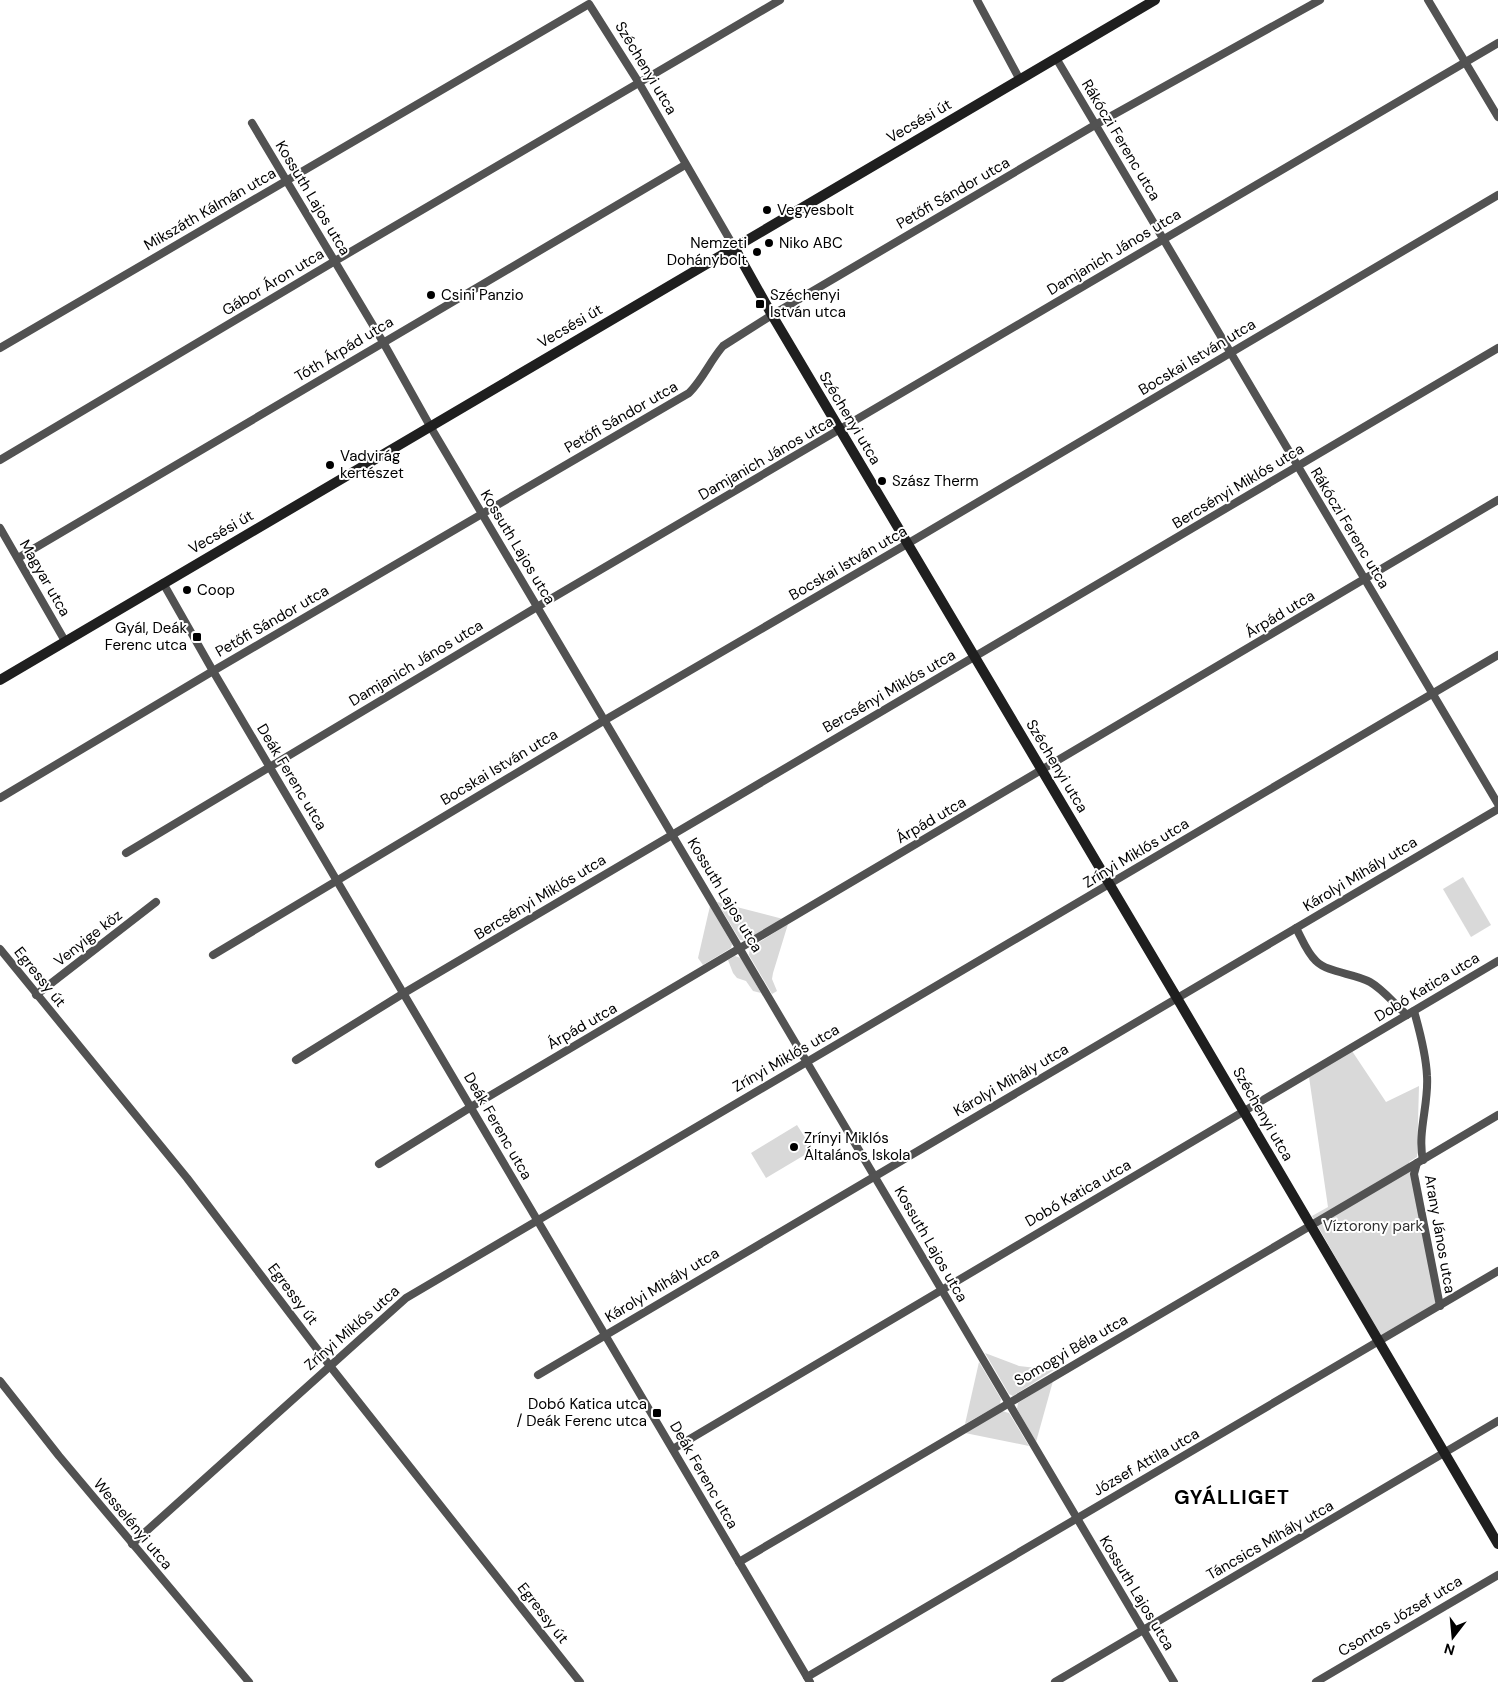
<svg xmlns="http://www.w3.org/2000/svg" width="1498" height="1682" font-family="'DM Sans',sans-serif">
	<rect width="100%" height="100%" fill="#fff"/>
	<!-- green -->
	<g fill="#d9d9d9">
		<polygon points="1463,877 1491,925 1471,937 1443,889"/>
		<polygon points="717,902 783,919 746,941 740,940"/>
		<polygon points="710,906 732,944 731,948 703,965 698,958"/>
		<polygon points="788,924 773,973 772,979 777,991 772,994 749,955 750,948"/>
		<polygon points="735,956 741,958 761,993 753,991 746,981 737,978 733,973 728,960"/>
		<polygon points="1352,1051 1386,1102 1419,1086 1417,1157 1409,1162 1436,1304 1381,1337 1312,1216 1328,1207 1309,1077"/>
		<polygon points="797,1125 813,1150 766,1178 751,1153"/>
		<polygon points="985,1353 1019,1366 1054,1370 1013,1396 1009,1394"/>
		<polygon points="979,1362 1001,1399 1000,1404 965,1424"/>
		<polygon points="1053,1381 1036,1442 1017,1409 1018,1403"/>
		<polygon points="1002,1411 1009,1413 1029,1446 965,1433"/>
	</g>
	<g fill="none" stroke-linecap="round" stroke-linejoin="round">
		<!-- street -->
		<g stroke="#525252" stroke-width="8">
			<polyline points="977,0 1020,80"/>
			<polyline points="1428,0 1498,117"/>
			<polyline points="1056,58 1498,804"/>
			<polyline points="252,123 383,342 430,426 1174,1682"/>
			<polyline points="0,348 589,4 639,83 734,247"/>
			<polyline points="0,460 335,261 780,0"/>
			<polyline points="0,528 65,641"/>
			<polyline points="18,558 685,165"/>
			<polyline points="163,583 213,671 810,1682"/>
			<path d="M0,798L213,671L689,393C703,379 710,361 723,346L772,315L1095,125L1320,0"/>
			<polyline points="126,853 537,607 1498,43"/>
			<path d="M1296,928C1302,939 1307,953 1316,961C1328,973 1354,973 1370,982C1384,990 1394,1004 1407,1015"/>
			<polyline points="0,949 187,1178 330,1366 580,1682"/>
			<polyline points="213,955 605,720 907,544 1498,195"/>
			<polyline points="36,995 156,902"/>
			<path d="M1414,1011C1420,1032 1426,1054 1427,1076C1429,1104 1417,1133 1423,1160"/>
			<polyline points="296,1060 404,993 1498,348"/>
			<polyline points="379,1164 471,1107 1498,500"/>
			<polyline points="1440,1306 1414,1174 1417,1163 1498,1115"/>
			<polyline points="538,1375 1498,809"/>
			<polyline points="0,1381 59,1456 249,1682"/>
			<polyline points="673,1449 1498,961"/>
			<polyline points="132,1544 406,1298 1498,655"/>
			<polyline points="739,1562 1417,1163"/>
			<polyline points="807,1677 1498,1271"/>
			<polyline points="1055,1682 1498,1421"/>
			<polyline points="1316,1682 1498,1575"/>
		</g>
		<!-- secondary -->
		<g stroke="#1f1f1f" stroke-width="10">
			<polyline points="734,247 772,315 1177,998 1498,1544"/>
			<polyline points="0,680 1155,0"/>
		</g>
	</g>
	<!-- markers -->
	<g fill="#000" stroke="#fff" stroke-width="2">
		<circle cx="767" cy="210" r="5"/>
		<circle cx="769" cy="243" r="5"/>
		<circle cx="757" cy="252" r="5"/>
		<circle cx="431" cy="295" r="5"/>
		<rect x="755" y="299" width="10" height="10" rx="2.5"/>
		<circle cx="330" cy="465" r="5"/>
		<circle cx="882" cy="481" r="5"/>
		<circle cx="187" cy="590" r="5"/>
		<rect x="192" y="632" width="10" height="10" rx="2.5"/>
		<circle cx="794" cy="1147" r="5"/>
		<rect x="652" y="1408" width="10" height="10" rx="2.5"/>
	</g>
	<g text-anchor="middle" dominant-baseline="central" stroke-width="4" stroke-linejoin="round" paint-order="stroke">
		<!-- street labels -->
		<g font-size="15" fill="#000" stroke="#fff">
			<text transform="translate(646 68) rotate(59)">Széchenyi utca</text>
			<text transform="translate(919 121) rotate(-30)">Vecsési út</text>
			<text transform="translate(1121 140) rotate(59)">Rákóczi Ferenc utca</text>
			<text transform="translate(953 193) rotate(-30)">Petőfi Sándor utca</text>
			<text transform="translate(313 198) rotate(59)">Kossuth Lajos utca</text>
			<text transform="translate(210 209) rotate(-30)">Mikszáth Kálmán utca</text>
			<text transform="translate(1114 252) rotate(-31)">Damjanich János utca</text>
			<text transform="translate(273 282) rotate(-31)">Gábor Áron utca</text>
			<text transform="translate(570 326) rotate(-30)">Vecsési út</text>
			<text transform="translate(344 349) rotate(-31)">Tóth Árpád utca</text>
			<text transform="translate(1197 357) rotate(-31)">Bocskai István utca</text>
			<text transform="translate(621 417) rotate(-30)">Petőfi Sándor utca</text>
			<text transform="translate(850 418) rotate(59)">Széchenyi utca</text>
			<text transform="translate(766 458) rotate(-30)">Damjanich János utca</text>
			<text transform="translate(1238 486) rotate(-31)">Bercsényi Miklós utca</text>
			<text transform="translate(1350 528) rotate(59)">Rákóczi Ferenc utca</text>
			<text transform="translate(221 532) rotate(-30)">Vecsési út</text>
			<text transform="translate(518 547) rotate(59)">Kossuth Lajos utca</text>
			<text transform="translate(848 563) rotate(-30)">Bocskai István utca</text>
			<text transform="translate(45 578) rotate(60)">Magyar utca</text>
			<text transform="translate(1280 614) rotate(-31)">Árpád utca</text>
			<text transform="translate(272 621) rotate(-30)">Petőfi Sándor utca</text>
			<text transform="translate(416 663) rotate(-31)">Damjanich János utca</text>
			<text transform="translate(889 691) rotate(-30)">Bercsényi Miklós utca</text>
			<text transform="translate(1057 766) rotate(59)">Széchenyi utca</text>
			<text transform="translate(499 767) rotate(-31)">Bocskai István utca</text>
			<text transform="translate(292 777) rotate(59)">Deák Ferenc utca</text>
			<text transform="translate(931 820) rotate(-30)">Árpád utca</text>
			<text transform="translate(1136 853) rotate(-31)">Zrínyi Miklós utca</text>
			<text transform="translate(1360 874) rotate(-31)">Károlyi Mihály utca</text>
			<text transform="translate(725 895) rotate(59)">Kossuth Lajos utca</text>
			<text transform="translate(540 897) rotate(-31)">Bercsényi Miklós utca</text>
			<text transform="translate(88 938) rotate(-38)">Venyige köz</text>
			<text transform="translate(40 977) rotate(51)">Egressy út</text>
			<text transform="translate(1427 987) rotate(-31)">Dobó Katica utca</text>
			<text transform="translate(582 1026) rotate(-30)">Árpád utca</text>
			<text transform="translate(786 1058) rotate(-30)">Zrínyi Miklós utca</text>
			<text transform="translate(1011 1080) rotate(-30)">Károlyi Mihály utca</text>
			<text transform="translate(1263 1114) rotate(60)">Széchenyi utca</text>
			<text transform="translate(498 1126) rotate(60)">Deák Ferenc utca</text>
			<text transform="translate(1078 1193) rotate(-30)">Dobó Katica utca</text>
			<text transform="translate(1440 1234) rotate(80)">Arany János utca</text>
			<text transform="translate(931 1244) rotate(60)">Kossuth Lajos utca</text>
			<text transform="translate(662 1285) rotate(-31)">Károlyi Mihály utca</text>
			<text transform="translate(293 1294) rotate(53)">Egressy út</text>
			<text transform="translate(352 1328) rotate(-41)">Zrínyi Miklós utca</text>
			<text transform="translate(1071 1350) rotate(-30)">Somogyi Béla utca</text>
			<text transform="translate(1146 1462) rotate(-30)">József Attila utca</text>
			<text transform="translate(704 1475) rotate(60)">Deák Ferenc utca</text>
			<text transform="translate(133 1524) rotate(50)">Wesselényi utca</text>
			<text transform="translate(1270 1540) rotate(-30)">Táncsics Mihály utca</text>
			<text transform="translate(1137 1593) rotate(59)">Kossuth Lajos utca</text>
			<text transform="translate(543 1613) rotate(52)">Egressy út</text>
			<text transform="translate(1400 1616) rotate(-31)">Csontos József utca</text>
		</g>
		<!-- poi labels -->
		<g font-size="15" fill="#000" stroke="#fff" text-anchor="start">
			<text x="777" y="210">Vegyesbolt</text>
			<text x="747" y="243" text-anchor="end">Nemzeti<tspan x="747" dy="17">Dohánybolt</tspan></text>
			<text x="779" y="243">Niko ABC</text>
			<text x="441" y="295">Csini Panzio</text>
			<text x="770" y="295">Széchenyi<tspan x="770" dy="17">István utca</tspan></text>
			<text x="340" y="456">Vadvirág<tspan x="340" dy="17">kertészet</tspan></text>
			<text x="892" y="481">Szász Therm</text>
			<text x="197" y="590">Coop</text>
			<text x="187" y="628" text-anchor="end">Gyál, Deák<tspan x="187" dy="17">Ferenc utca</tspan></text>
			<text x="804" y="1138">Zrínyi Miklós<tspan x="804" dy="17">Általános Iskola</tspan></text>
			<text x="647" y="1404" text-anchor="end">Dobó Katica utca<tspan x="647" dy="17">/ Deák Ferenc utca</tspan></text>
		</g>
		<!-- park labels -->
		<g font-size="15" fill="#303030" stroke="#fff">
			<text x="1373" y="1226">Víztorony park</text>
		</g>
		<!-- district labels -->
		<g font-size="20" font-weight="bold" letter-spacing="1" fill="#000" stroke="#fff">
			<text x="1232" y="1497">GYÁLLIGET</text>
		</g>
	</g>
	<!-- north arrow -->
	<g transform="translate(1453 1637) rotate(196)" stroke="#ffffff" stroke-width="4" paint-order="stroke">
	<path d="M0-4L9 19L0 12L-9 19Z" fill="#000000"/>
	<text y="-8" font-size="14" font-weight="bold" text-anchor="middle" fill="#000000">N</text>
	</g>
</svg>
